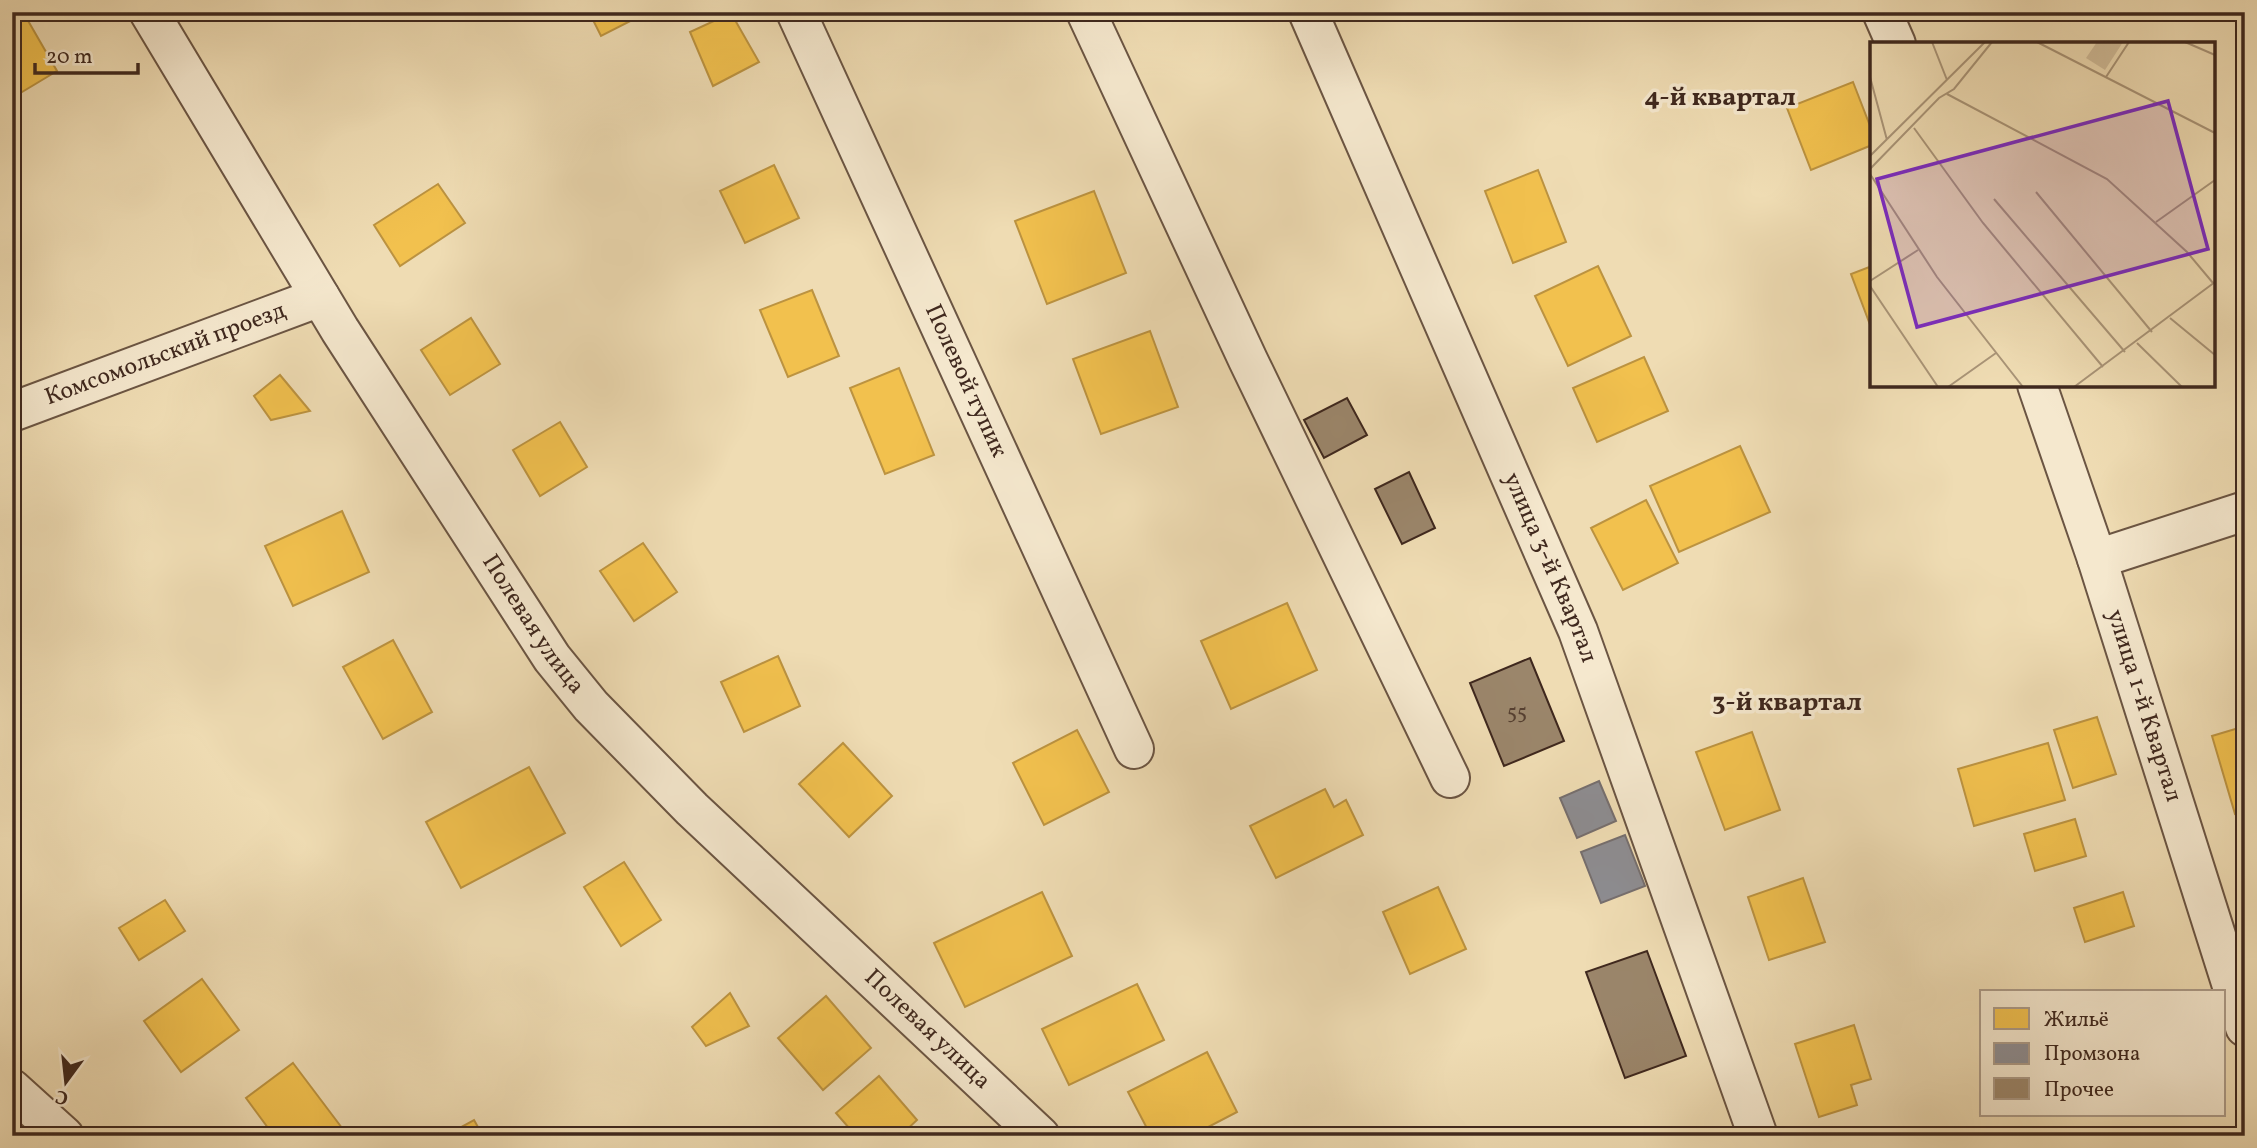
<svg xmlns="http://www.w3.org/2000/svg" width="2257" height="1148" font-family="Vollkorn,serif">
	<rect width="100%" height="100%" fill="#efdcb3"/>
	<filter id="stains"><feTurbulence type="fractalNoise" baseFrequency=".00286" numOctaves="4"/><feColorMatrix values="0 0 0 0 .2 0 0 0 0 .09 0 0 0 0 .02 0 0 0 .5 -.17"/></filter>
	<radialGradient id="worn" r=".72"><stop offset=".6" stop-color="#630" stop-opacity="0"/><stop offset="1" stop-color="#630" stop-opacity=".3"/></radialGradient>
	<!-- homes -->
	<g fill="#f2c14e" stroke="#bc9340" stroke-width="2">
		<polygon points="12,12 23,12 57,71 12,98"/>
		<polygon points="589,12 648,12 601,36"/>
		<polygon points="1691,12 1708,12 1694,19"/>
		<polygon points="731,13 759,62 713,86 690,32"/>
		<polygon points="1853,82 1872,131 1872,145 1811,170 1787,108"/>
		<polygon points="774,165 799,218 745,243 720,191"/>
		<polygon points="1538,170 1566,242 1513,263 1485,191"/>
		<polygon points="438,184 465,223 400,266 374,225"/>
		<polygon points="1094,191 1126,273 1047,304 1015,221"/>
		<polygon points="1598,266 1631,336 1568,366 1535,296"/>
		<polygon points="1872,266 1872,330 1851,274"/>
		<polygon points="812,290 839,356 788,377 760,310"/>
		<polygon points="471,318 500,364 450,395 421,350"/>
		<polygon points="1150,331 1178,407 1101,434 1073,359"/>
		<polygon points="1644,357 1668,411 1597,442 1573,388"/>
		<polygon points="899,368 934,455 885,474 850,388"/>
		<polygon points="280,375 310,411 271,420 254,396"/>
		<polygon points="560,422 587,467 540,496 513,450"/>
		<polygon points="1740,446 1770,512 1679,552 1650,486"/>
		<polygon points="1646,500 1678,563 1623,590 1591,528"/>
		<polygon points="342,511 369,572 293,606 265,546"/>
		<polygon points="643,543 677,592 634,621 600,571"/>
		<polygon points="1287,603 1317,670 1231,709 1201,641"/>
		<polygon points="393,640 432,712 383,739 343,667"/>
		<polygon points="778,656 800,706 744,732 721,682"/>
		<polygon points="2097,717 2116,774 2073,788 2054,730"/>
		<polygon points="2245,726 2245,811 2235,814 2212,736"/>
		<polygon points="1077,730 1109,792 1044,825 1013,763"/>
		<polygon points="1752,732 1780,810 1725,830 1696,752"/>
		<polygon points="843,743 892,796 849,837 799,784"/>
		<polygon points="2048,743 2065,800 1974,826 1958,769"/>
		<polygon points="529,767 565,833 461,888 426,822"/>
		<polygon points="1325,789 1334,807 1346,800 1363,835 1276,878 1250,826"/>
		<polygon points="2075,819 2086,856 2035,871 2024,834"/>
		<polygon points="624,862 661,920 621,946 584,887"/>
		<polygon points="1803,878 1825,942 1769,960 1748,897"/>
		<polygon points="1438,887 1466,949 1410,974 1383,912"/>
		<polygon points="1042,892 1072,956 965,1007 934,943"/>
		<polygon points="2123,892 2134,926 2085,942 2074,908"/>
		<polygon points="165,900 185,931 139,960 119,928"/>
		<polygon points="202,979 239,1030 181,1072 144,1021"/>
		<polygon points="1137,984 1164,1040 1069,1085 1042,1029"/>
		<polygon points="730,993 749,1026 706,1046 692,1027"/>
		<polygon points="826,996 871,1048 823,1090 778,1038"/>
		<polygon points="1854,1025 1871,1079 1851,1085 1857,1105 1819,1117 1795,1044"/>
		<polygon points="1207,1052 1237,1112 1191,1136 1151,1136 1128,1092"/>
		<polygon points="293,1063 342,1128 331,1136 274,1136 246,1098"/>
		<polygon points="879,1076 917,1120 900,1136 856,1136 836,1113"/>
		<polygon points="474,1120 483,1136 445,1136"/>
	</g>
	<!-- industry -->
	<g fill="#8d8d92" stroke="#766f6f" stroke-width="2">
		<polygon points="1599,781 1616,821 1577,838 1560,798"/>
		<polygon points="1625,835 1645,886 1601,903 1581,852"/>
	</g>
	<!-- building -->
	<g fill="#9b866b" stroke="#3f281e" stroke-width="2">
		<polygon points="1347,398 1367,435 1324,458 1304,420"/>
		<polygon points="1409,472 1435,528 1402,544 1375,489"/>
		<polygon points="1530,658 1564,741 1504,766 1470,683"/>
		<polygon points="1647,951 1686,1056 1625,1078 1586,972"/>
	</g>
	<g fill="none" stroke-linecap="round" stroke-linejoin="round">
		<!-- minor casing -->
		<g stroke="#6b5543" stroke-width="42">
			<g id="minor">
				<path id="s1" d="M149,12L340,330L552,658L591,706L692,809L1040,1136"/>
				<path id="s2" d="M796,12L1134,749"/>
				<polyline points="1086,12 1248,360 1450,778"/>
				<path id="s3" d="M1308,12L1578,631L1758,1136"/>
				<polyline points="1882,12 1896,44"/>
				<path id="s4" d="M2037,385L2097,559L2245,1027"/>
				<path id="s5" d="M12,412L320,297"/>
				<polyline points="2097,559 2245,511"/>
				<polyline points="12,1089 64,1136"/>
			</g>
		</g>
		<!-- minor -->
		<use href="#minor" stroke="#f5e8ce" stroke-width="38"/>
	</g>
	<g text-anchor="middle" dominant-baseline="central" stroke-width="7" stroke-linejoin="round" paint-order="stroke">
		<!-- number labels -->
		<g font-size="21" fill="#564031">
			<text x="1517" y="712">55</text>
		</g>
		<!-- street labels -->
		<g font-size="24" fill="#3f281e" stroke="#f5e8ce">
			<text stroke="none"><textPath href="#s5" startOffset="164">Комсомольский проезд</textPath></text>
			<text stroke="none"><textPath href="#s2" startOffset="406">Полевой тупик</textPath></text>
			<text stroke="none"><textPath href="#s3" startOffset="606">улица 3-й Квартал</textPath></text>
			<text stroke="none"><textPath href="#s1" startOffset="723">Полевая улица</textPath></text>
			<text stroke="none"><textPath href="#s4" startOffset="338">улица 1-й Квартал</textPath></text>
			<text stroke="none"><textPath href="#s1" startOffset="1290">Полевая улица</textPath></text>
		</g>
		<!-- neighbourhood labels -->
		<g font-size="26" font-weight="bold" fill="#3f281e" stroke="#f5e8ce">
			<text x="1720" y="98">4-й квартал</text>
			<text x="1787" y="703">3-й квартал</text>
		</g>
	</g>
	<!-- overview -->
	<g transform="translate(1870 42)">
		<rect width="345" height="345" fill="#efdcb3"/>
		<path d="M227,0H253L235,28L216,16Z" fill="#d1bd9a"/>
		<path fill="none" stroke="#a99477" stroke-width="2" d="M62,0L77,38M167,0L345,91M315,0L345,13M0,35L17,98M236,35L259,0M77,52L237,137L317,210L343,241M44,86L113,181L233,325M0,114L115,0M0,127L69,56L84,47L122,0M0,132L67,235L153,345M166,150L282,290M124,157L255,310M286,180L345,138M0,239L48,208M0,244L68,345M300,276L345,313M267,301L312,345M78,345L126,311M204,345L345,240"/>
		<path fill="#7b2cbf" fill-opacity="0.15" stroke="#7b2cbf" stroke-width="3.5" d="M298,59L338,207L47,285L7,137Z"/>
		<rect width="345" height="345" fill="none" stroke="#3f281e" stroke-width="3.5"/>
	</g>
	<!-- margin -->
	<rect width="2257" height="1148" fill="none" stroke="#efdcb3" stroke-width="42"/>
	<rect x="14" y="14" width="2229" height="1120" fill="none" stroke="#3f281e" stroke-width="3.5"/>
	<rect x="21" y="21" width="2215" height="1106" fill="none" stroke="#3f281e" stroke-width="2"/>
	<!-- legend -->
	<rect x="1980" y="990" width="245" height="126" fill="#f5e8ce" stroke="#ac9b88" stroke-width="2"/>
	<rect x="1994" y="1008" width="35" height="21" fill="#f2c14e" stroke="#ac9b88" stroke-width="2"/>
	<text x="2044" y="1026" font-size="21" fill="#3f281e">Жильё</text>
	<rect x="1994" y="1043" width="35" height="21" fill="#8d8d92" stroke="#ac9b88" stroke-width="2"/>
	<text x="2044" y="1060" font-size="21" fill="#3f281e">Промзона</text>
	<rect x="1994" y="1078" width="35" height="21" fill="#9b866b" stroke="#ac9b88" stroke-width="2"/>
	<text x="2044" y="1096" font-size="21" fill="#3f281e">Прочее</text>
	<!-- north arrow -->
	<g transform="translate(66 1082) rotate(195)" stroke="#f5e8ce" stroke-width="5" paint-order="stroke">
	<path d="M0-5L12 26L0 18L-12 26Z" fill="#3f281e"/>
	<text y="-10" font-size="19" font-weight="bold" text-anchor="middle" fill="#3f281e">С</text>
	</g>
	<!-- scale -->
	<path d="M35 63v10h103v-10" fill="none" stroke="#3f281e" stroke-width="3.5"/>
	<text x="46" y="63" font-size="21" fill="#3f281e" stroke="#f5e8ce" stroke-width="5" paint-order="stroke">20 m</text>
	<rect width="100%" height="100%" filter="url(#stains)"/>
	<rect width="100%" height="100%" fill="url(#worn)"/>
</svg>
